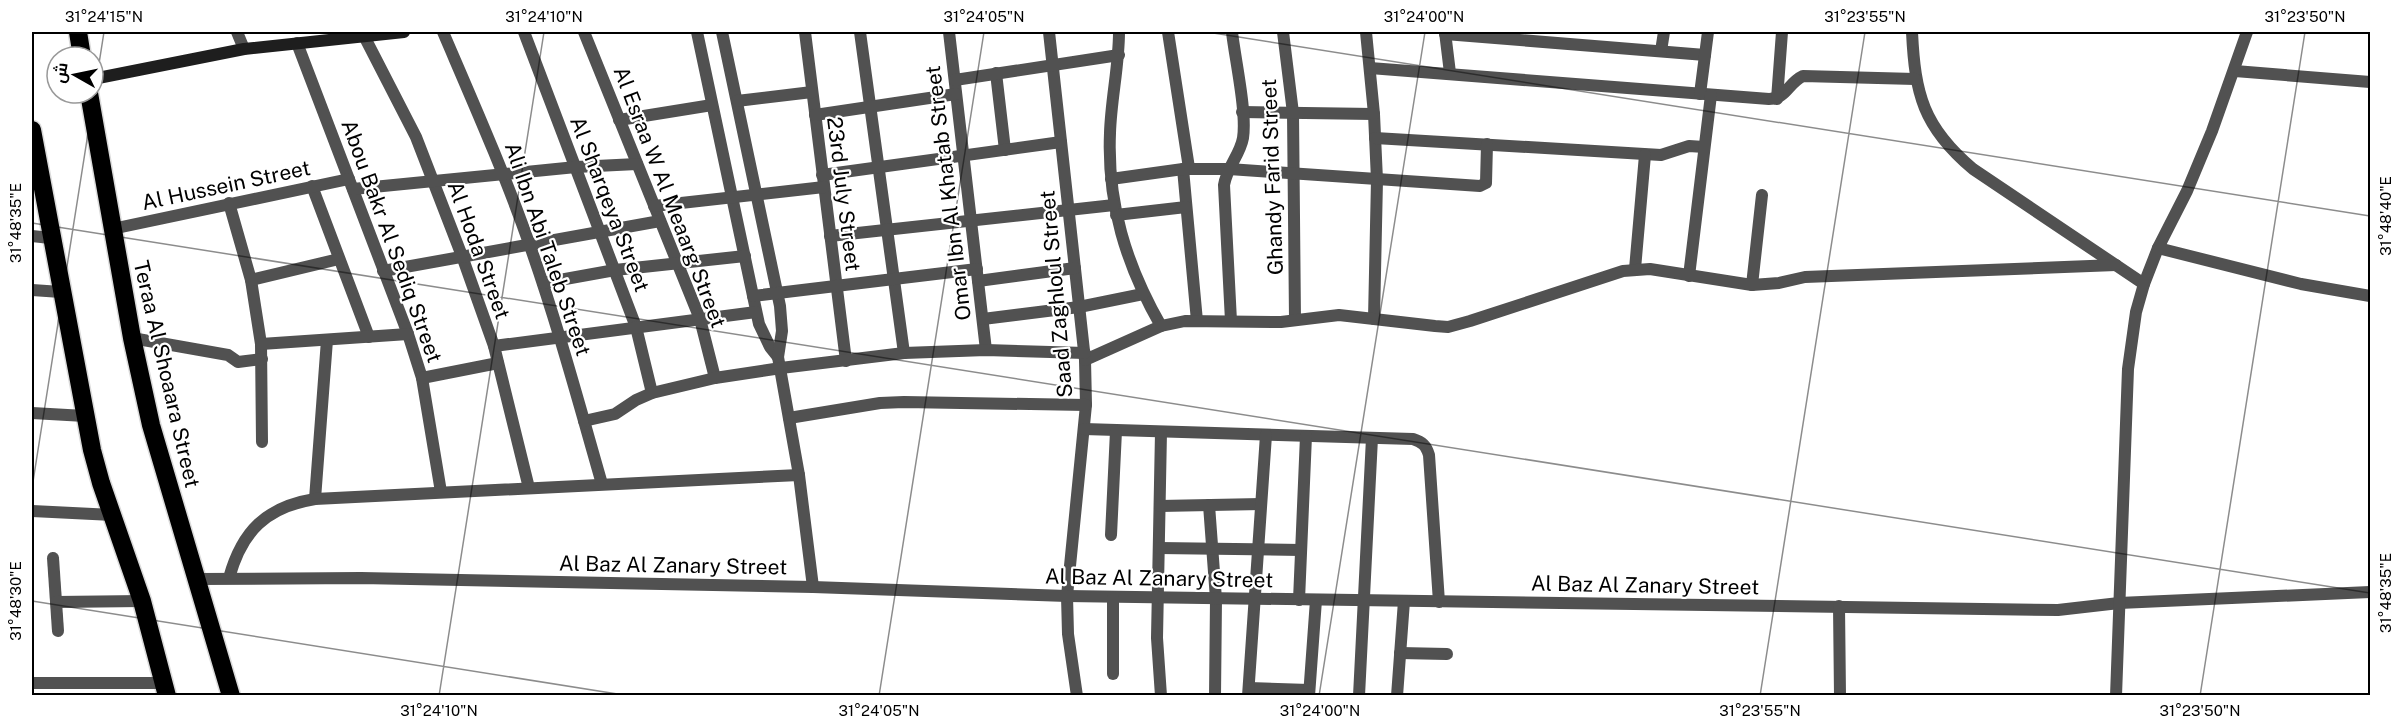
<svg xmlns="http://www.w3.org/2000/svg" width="2402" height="727" font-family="'Public Sans',Cairo,sans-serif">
	<rect width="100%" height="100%" fill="#fff"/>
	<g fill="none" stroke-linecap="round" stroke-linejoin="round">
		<!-- highway casing -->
		<g stroke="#dbdbdb" stroke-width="21">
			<g id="highway">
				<polyline points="78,32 82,57"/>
				<polyline points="89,93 132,338 151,425 231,696"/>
				<polyline points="32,130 92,450 101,483 142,601 167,696"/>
			</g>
		</g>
		<!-- street -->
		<g stroke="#515151" stroke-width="12">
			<polyline points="237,32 244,49"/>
			<polyline points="362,32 416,137 462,256 494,346 529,488"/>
			<path d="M443,32C473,102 504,172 529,243C557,322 579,404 602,484"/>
			<polyline points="524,32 636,327 652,393"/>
			<polyline points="584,32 700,319 715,378"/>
			<polyline points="697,32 759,324 770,347 778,357"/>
			<polyline points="722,32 780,306 782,331 778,357 799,475 813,587"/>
			<polyline points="805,32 846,361"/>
			<polyline points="860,32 904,353"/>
			<polyline points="949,32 986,350"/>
			<polyline points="1049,32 1085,360 1086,405 1067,596 1068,634 1077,696"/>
			<path d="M1119,32C1119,66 1111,99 1110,133C1107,203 1126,265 1161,326"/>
			<polyline points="1168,32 1189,168"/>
			<polyline points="1283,32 1293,113 1295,320"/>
			<polyline points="1366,32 1374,114 1377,180 1374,319"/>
			<polyline points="1445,32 1450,73"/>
			<path d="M1912,32C1915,94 1923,127 1973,169L2144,284"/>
			<polyline points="1445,34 1705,55"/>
			<polyline points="297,43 408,334 422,378 441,492"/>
			<polyline points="1661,51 1664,32"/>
			<path d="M1370,68L1769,99C1786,99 1788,83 1803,76L1915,79"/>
			<polyline points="2235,71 2370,82"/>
			<polyline points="996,73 1005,150"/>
			<polyline points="955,80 1119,55"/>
			<polyline points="1700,94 1708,32"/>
			<polyline points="1777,99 1782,32"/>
			<polyline points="737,101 812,92"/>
			<polyline points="1242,112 1374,114"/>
			<polyline points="815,115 956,94"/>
			<polyline points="619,120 712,105"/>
			<polyline points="1375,138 1661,155 1689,146 1704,147"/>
			<polyline points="1183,169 1197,321"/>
			<polyline points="822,175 1061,142"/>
			<polyline points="1111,179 1183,169 1229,169 1480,186 1486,183 1487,144"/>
			<polyline points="312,186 369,337"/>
			<polyline points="353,189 576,167 637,164"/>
			<polyline points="229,203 251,280 261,344 262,442"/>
			<polyline points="654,206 824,187"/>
			<polyline points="1116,215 1186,207"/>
			<polyline points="112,229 349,179"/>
			<polyline points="32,236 50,238"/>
			<polyline points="830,236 1114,205"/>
			<polyline points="2158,248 2301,284 2370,296"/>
			<polyline points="1635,269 1645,155"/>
			<polyline points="383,271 660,221"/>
			<polyline points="1689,276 1711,95"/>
			<polyline points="251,280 339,259"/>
			<polyline points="978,281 1075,268"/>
			<polyline points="543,283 615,270 745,256"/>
			<polyline points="1752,285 1762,195"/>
			<polyline points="32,290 61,292"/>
			<polyline points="753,296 977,269"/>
			<polyline points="983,319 1079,307 1143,294"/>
			<path d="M1231,321L1224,185C1227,167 1240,155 1243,138C1247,112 1235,59 1232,32"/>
			<polyline points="132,338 228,355 238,362 262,359"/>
			<polyline points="261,344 408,334"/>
			<polyline points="494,346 756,312"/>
			<polyline points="1085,360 1161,326 1185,321 1281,322 1339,315 1435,326 1448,327 1470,321 1623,271 1650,269 1752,285 1779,283 1805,277 2116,265"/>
			<polyline points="422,378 498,363"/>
			<polyline points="32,413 85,416"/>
			<polyline points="789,418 880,403 904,402 1086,405"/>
			<polyline points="584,421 615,414 636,400 652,393 715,378 781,368 904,353 986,350 1085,353"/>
			<path d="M1084,429L1413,439C1422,442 1426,445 1429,455L1439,602"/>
			<polyline points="1161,432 1157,638 1161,696"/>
			<polyline points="315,499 327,340"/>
			<polyline points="1209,505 1216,599 1215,696"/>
			<polyline points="1160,506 1261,504"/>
			<polyline points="32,511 113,515"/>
			<polyline points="1111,535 1116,431"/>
			<polyline points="1159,548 1301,550"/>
			<polyline points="53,558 58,631"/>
			<path d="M229,578C242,531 266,507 315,499L799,475"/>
			<polyline points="197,579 361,578 813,587 1067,596 2058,610 2119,603 2370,592"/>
			<polyline points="1113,597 1113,674"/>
			<polyline points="1299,600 1306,436"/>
			<polyline points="56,602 142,601"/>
			<polyline points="1839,606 1840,696"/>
			<polyline points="1400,653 1447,654"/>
			<polyline points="32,683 164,683"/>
			<polyline points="1249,688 1309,690"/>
			<polyline points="1248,696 1266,435"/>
			<polyline points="1309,696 1316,600"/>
			<polyline points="1359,696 1372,438"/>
			<polyline points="1397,696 1404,601"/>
			<polyline points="2116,696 2128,369 2136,312 2144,284 2158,248 2187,191 2212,131 2247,32"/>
		</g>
		<!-- secondary -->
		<polyline stroke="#1e1e1e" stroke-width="12" points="93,79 244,49 404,32"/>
		<!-- highway -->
		<use href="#highway" stroke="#000" stroke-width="18"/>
	</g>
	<!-- ticks -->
	<path fill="none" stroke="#000" stroke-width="1.5" stroke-opacity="0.45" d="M1207,32L2370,216M32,223L2370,593M32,488L104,32M32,601L630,696M439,696L544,32M879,696L984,32M1319,696L1425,32M1760,696L1865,32M2200,696L2305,32"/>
	<g text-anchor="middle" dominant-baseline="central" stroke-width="4.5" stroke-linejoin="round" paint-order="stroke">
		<!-- street labels -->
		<g font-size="21" fill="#000" stroke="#fff">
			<text transform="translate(1272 177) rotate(-92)">Ghandy Farid Street</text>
			<text transform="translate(226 185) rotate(-12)">Al Hussein Street</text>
			<text transform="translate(948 193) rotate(-97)">Omar Ibn Al Khatab Street</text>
			<text transform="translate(844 194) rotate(83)">23rd July Street</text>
			<text transform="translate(670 197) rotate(69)">Al Esraa W Al Meaarg Street</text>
			<text transform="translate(610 204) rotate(69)">Al Sharqeya Street</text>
			<text transform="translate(392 241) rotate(70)">Abou Bakr Al Sediq Street</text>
			<text transform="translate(548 249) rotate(71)">Ali Ibn Abi Taleb Street</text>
			<text transform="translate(479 250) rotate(70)">Al Hoda Street</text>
			<text transform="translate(1056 294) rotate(-95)">Saad Zaghloul Street</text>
			<text transform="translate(167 374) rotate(77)">Teraa Al Shoaara Street</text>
			<text transform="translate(673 565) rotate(1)">Al Baz Al Zanary Street</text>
			<text transform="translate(1159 578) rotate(1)">Al Baz Al Zanary Street</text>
			<text transform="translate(1645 585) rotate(1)">Al Baz Al Zanary Street</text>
		</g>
	</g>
	<!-- border -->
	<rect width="2402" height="727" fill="none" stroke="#ffffff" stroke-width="66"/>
	<!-- north arrow -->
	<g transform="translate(75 75) rotate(279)"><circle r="28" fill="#ffffff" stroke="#999999" stroke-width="1.5"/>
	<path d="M0-4.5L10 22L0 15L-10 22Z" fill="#000000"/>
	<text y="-9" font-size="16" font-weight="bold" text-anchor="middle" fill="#000000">ش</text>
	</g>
	<rect x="33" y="33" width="2336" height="661" fill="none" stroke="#000" stroke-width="2"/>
	<g font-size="15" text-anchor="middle" fill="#000">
		<text x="104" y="22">31°24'15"N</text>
		<text x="544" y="22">31°24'10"N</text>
		<text x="984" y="22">31°24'05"N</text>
		<text x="1424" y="22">31°24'00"N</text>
		<text x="1865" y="22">31°23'55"N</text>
		<text x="2305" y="22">31°23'50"N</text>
		<text transform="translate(2386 216) rotate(-90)" y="5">31°48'40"E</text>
		<text transform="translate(16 223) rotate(-90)" y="5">31°48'35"E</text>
		<text transform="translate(2386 593) rotate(-90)" y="5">31°48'35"E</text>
		<text transform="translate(16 601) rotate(-90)" y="5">31°48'30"E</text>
		<text x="439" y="716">31°24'10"N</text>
		<text x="879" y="716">31°24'05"N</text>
		<text x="1320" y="716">31°24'00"N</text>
		<text x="1760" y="716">31°23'55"N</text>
		<text x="2200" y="716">31°23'50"N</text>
	</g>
</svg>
